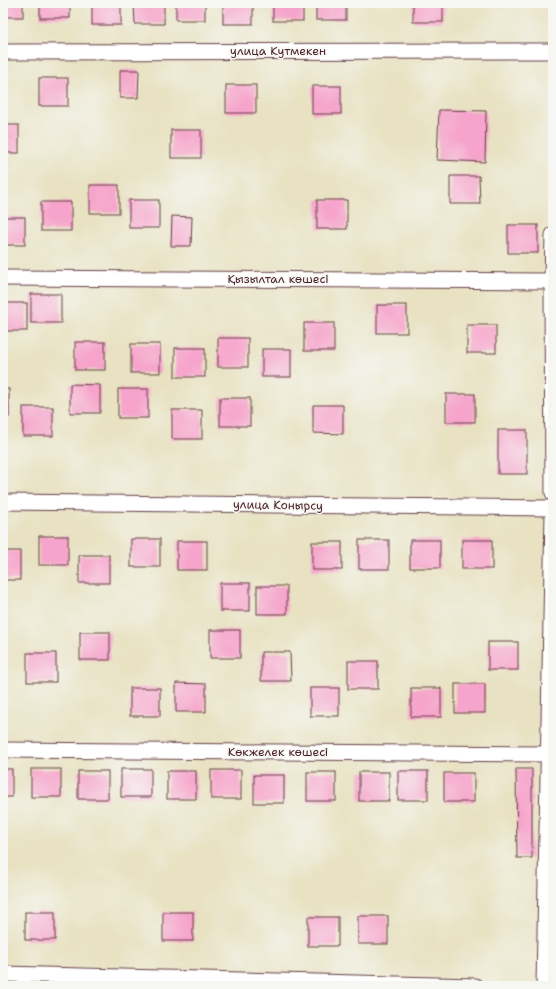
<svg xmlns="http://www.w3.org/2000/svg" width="556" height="989" font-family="'Shantell Sans',sans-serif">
	<rect width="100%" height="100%" fill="#f6f6f2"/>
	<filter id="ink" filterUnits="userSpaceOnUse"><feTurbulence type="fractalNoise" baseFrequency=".025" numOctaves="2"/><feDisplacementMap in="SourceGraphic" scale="8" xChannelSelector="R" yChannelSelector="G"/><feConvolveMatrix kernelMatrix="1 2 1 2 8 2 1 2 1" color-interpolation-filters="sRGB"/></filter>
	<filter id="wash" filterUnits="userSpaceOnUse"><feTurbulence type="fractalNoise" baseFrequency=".012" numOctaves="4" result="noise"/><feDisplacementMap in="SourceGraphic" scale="16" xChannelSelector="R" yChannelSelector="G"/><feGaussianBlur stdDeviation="0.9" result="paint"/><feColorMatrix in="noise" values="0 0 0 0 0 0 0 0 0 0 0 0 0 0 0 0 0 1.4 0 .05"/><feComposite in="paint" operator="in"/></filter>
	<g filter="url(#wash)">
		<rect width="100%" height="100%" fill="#e8e2c2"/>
		<g id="blocks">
			<!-- building -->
			<g fill="#f6a4cb">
				<rect x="3" y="3" width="20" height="14"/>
				<rect x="40" y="3" width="30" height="15"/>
				<rect x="92" y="3" width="29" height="22"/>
				<polygon points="134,3 164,3 164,24 135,24"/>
				<rect x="176" y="3" width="29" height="17"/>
				<rect x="223" y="3" width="30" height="21"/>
				<rect x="273" y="3" width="30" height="18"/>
				<rect x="316" y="3" width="30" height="17"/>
				<rect x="413" y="3" width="30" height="19"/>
				<polygon points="120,70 139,70 138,98 120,98"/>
				<rect x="39" y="78" width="29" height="28"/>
				<rect x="226" y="85" width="30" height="28"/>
				<rect x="312" y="86" width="29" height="28"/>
				<polygon points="439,110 486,111 485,162 437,160"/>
				<rect x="3" y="125" width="16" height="28"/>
				<rect x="171" y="130" width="30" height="28"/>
				<polygon points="450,176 479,176 480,204 450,204"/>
				<rect x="90" y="185" width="29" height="28"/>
				<rect x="129" y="200" width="30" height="28"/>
				<rect x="317" y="200" width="30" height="29"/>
				<rect x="41" y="202" width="30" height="29"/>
				<polygon points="172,216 192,217 191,246 171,246"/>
				<rect x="3" y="217" width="22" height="28"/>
				<rect x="508" y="225" width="30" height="28"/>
				<rect x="31" y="294" width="30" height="29"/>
				<rect x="3" y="303" width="24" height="28"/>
				<rect x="377" y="305" width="30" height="28"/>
				<rect x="304" y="323" width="30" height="28"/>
				<rect x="467" y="325" width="29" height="28"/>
				<rect x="218" y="338" width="30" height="29"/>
				<rect x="75" y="342" width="30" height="28"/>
				<rect x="131" y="344" width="29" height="29"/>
				<rect x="175" y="348" width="30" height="29"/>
				<rect x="262" y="349" width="29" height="28"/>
				<polygon points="70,384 100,385 100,413 70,413"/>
				<rect x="3" y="389" width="6" height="28"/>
				<rect x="118" y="389" width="30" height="29"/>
				<rect x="446" y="394" width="29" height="28"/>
				<rect x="220" y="398" width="30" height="28"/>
				<polygon points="313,405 343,405 343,434 313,433"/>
				<rect x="23" y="407" width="30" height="29"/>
				<rect x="172" y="410" width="30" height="29"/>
				<rect x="498" y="430" width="29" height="44"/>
				<rect x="39" y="536" width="29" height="29"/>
				<rect x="131" y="539" width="29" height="28"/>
				<rect x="359" y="540" width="30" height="29"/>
				<rect x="410" y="540" width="30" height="28"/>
				<rect x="462" y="540" width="30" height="29"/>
				<rect x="177" y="541" width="30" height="29"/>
				<rect x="312" y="542" width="30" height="28"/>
				<rect x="3" y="551" width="17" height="29"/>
				<rect x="79" y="555" width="30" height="28"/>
				<rect x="220" y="583" width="30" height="28"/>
				<rect x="257" y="586" width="30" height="28"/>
				<rect x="210" y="630" width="30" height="28"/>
				<rect x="80" y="632" width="30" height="28"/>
				<rect x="488" y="642" width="30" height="28"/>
				<polygon points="261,652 290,652 291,681 261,681"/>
				<rect x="27" y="653" width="29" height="29"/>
				<rect x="348" y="661" width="30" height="28"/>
				<polygon points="176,683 206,684 206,712 176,712"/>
				<rect x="455" y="684" width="30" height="29"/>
				<rect x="130" y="688" width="30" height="28"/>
				<rect x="310" y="688" width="29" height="28"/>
				<rect x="411" y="688" width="30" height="29"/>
				<rect x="3" y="769" width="9" height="28"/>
				<rect x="31" y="769" width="30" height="28"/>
				<rect x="121" y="769" width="30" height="28"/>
				<polygon points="516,769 532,769 532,858 517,858"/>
				<rect x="211" y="770" width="30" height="29"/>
				<rect x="78" y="771" width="30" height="28"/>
				<rect x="167" y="771" width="29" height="28"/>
				<rect x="398" y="771" width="30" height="29"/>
				<rect x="307" y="772" width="29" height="29"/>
				<rect x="359" y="772" width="30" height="29"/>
				<rect x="444" y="773" width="30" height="29"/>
				<rect x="254" y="775" width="30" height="28"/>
				<rect x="25" y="912" width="30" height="28"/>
				<rect x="163" y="912" width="30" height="29"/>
				<rect x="358" y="916" width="30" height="28"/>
				<rect x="308" y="917" width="30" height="29"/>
			</g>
		</g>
	</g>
	<g filter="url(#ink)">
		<use href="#blocks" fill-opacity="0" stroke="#623c42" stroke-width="1"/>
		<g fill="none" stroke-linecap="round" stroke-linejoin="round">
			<!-- minor casing -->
			<g stroke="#623c42" stroke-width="17">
				<g id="minor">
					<polyline points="3,52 553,51"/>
					<polyline points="553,235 552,281 553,493"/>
					<polyline points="3,278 553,281"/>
					<polyline points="3,502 553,508"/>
					<polyline points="3,750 553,754"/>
					<polyline points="3,974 475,986"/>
					<polyline points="544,986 553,513"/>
				</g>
			</g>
			<!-- minor -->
			<use href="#minor" stroke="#fff" stroke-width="15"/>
		</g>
	</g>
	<g text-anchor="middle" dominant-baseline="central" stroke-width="3" stroke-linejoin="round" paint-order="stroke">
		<!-- street labels -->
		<g font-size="12" fill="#4a1f2b" stroke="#f6f6f2">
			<text x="278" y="51">улица Кутмекен</text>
			<text x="278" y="279">Қызылтал көшесі</text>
			<text transform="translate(278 505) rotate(1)">улица Конырсу</text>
			<text x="278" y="752">Көкжелек көшесі</text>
		</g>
	</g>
	<!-- margin -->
	<rect width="556" height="989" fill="none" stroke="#f6f6f2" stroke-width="16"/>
</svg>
